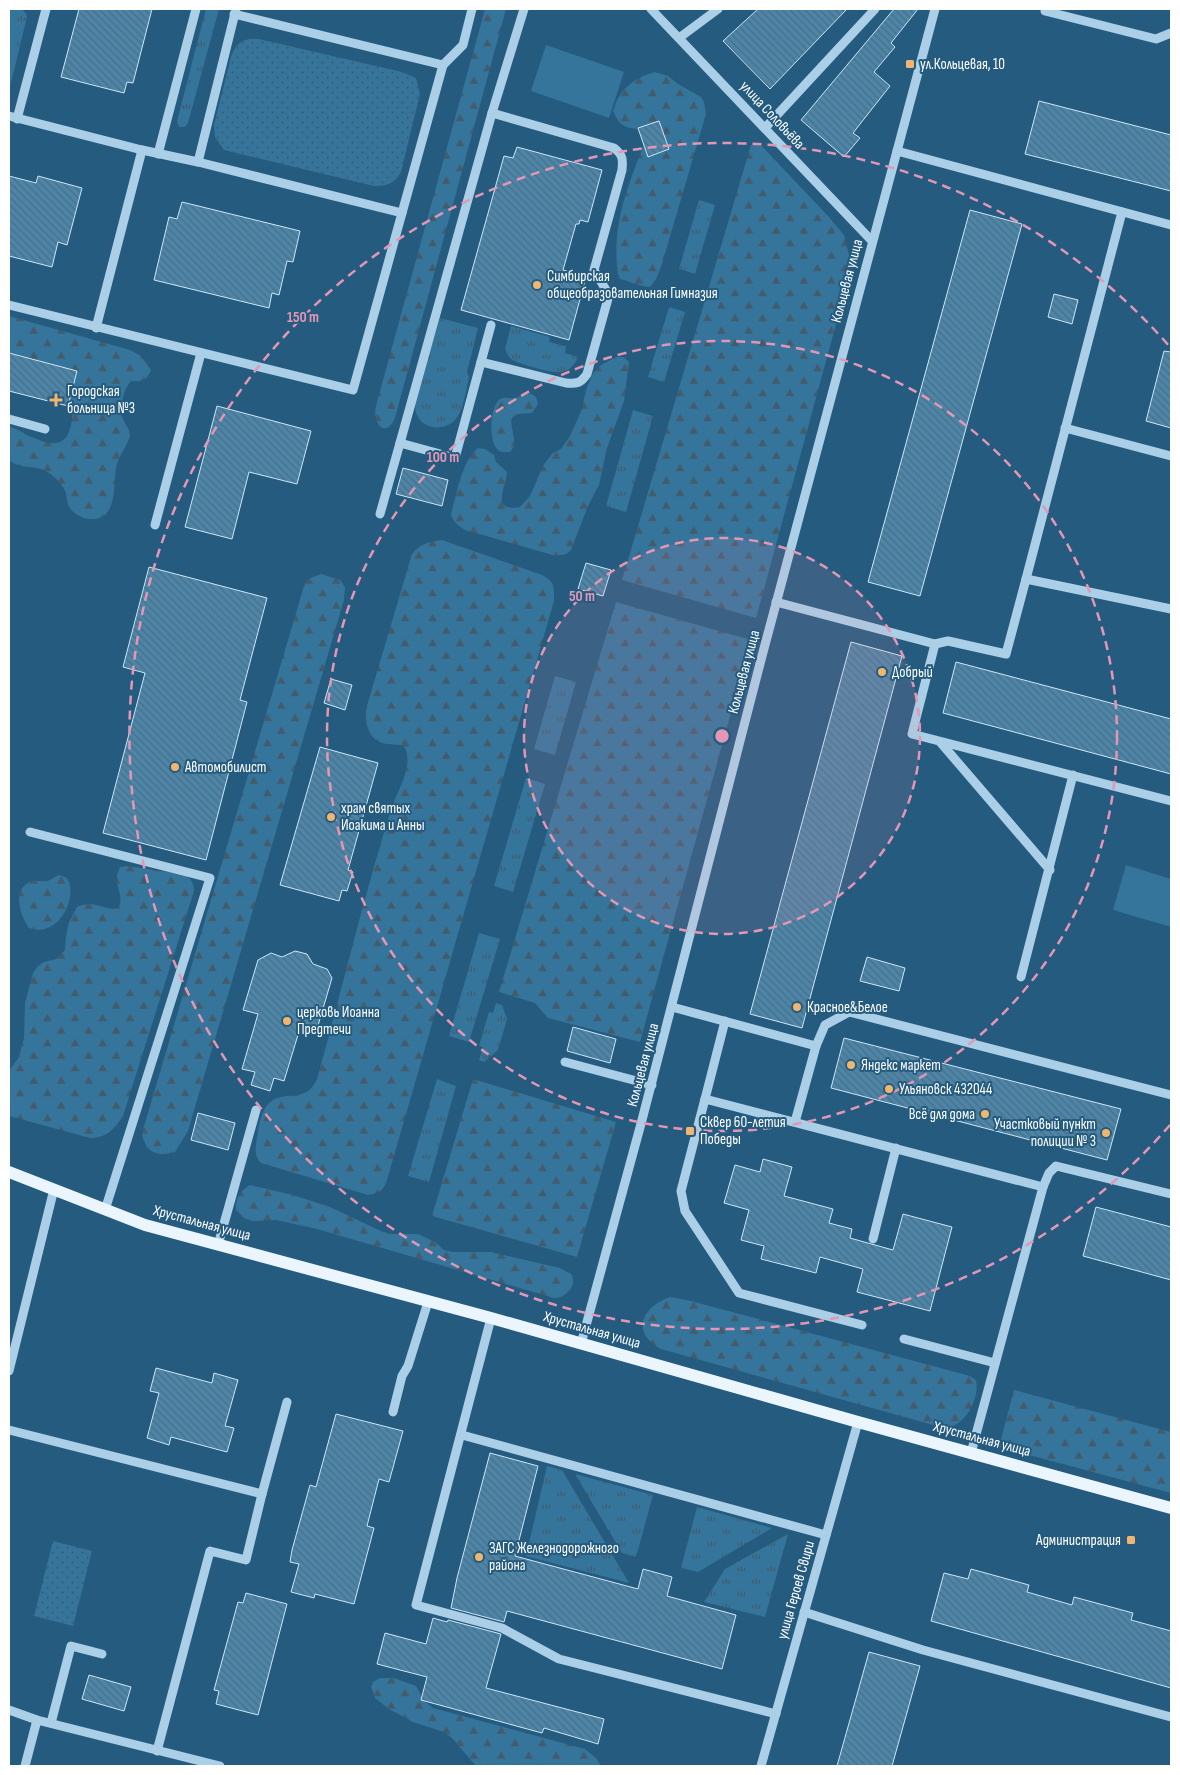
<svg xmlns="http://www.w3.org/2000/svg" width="1180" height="1775" font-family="'Sofia Sans Condensed',sans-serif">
	<defs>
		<pattern id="grass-tufts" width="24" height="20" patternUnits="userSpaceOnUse" patternTransform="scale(1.25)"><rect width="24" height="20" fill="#35749b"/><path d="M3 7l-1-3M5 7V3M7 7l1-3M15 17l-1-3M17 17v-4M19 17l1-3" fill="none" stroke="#435c6c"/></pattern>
		<pattern id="forest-firs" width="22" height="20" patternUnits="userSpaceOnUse" patternTransform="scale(1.25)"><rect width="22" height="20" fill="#35749b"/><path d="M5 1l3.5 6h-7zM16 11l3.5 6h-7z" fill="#435c6c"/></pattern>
		<pattern id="park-dots" width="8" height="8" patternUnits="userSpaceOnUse" patternTransform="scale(1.25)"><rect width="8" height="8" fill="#35749b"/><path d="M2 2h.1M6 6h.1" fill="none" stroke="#435c6c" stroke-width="1.8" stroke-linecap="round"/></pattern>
		<pattern id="building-back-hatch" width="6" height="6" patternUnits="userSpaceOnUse" patternTransform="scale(1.25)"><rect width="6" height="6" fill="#4c85a8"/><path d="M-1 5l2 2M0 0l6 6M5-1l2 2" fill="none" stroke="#4c6e83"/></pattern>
	</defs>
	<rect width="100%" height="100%" fill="#245b7f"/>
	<!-- grass -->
	<g fill="url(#grass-tufts)">
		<polygon points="9,9 21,9 26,13 27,17 9,91"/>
		<polygon points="206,9 219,9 188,123 185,127 180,127 178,125 177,121"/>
		<polygon points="699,200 715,205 695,274 679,269"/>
		<polygon points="669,307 685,312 664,382 648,377"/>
		<path d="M440,318L478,328L467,372L469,377C466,390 464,408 456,419C447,430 426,431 418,417C415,412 415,407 415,402Z"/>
		<path d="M511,326L550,337L549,342L566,346L565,353L578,357C575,364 570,371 561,372C553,374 519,364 511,359C508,356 507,353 505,349Z"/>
		<polygon points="633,410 653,416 626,512 606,506"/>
		<polygon points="555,676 576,682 555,755 534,749"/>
		<polygon points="526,778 545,784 513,892 494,886"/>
		<polygon points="479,933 500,939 469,1042 449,1036"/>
		<polygon points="496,1003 502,1005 507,1019 498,1050 484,1062 479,1060 483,1047 479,1046 489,1012 493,1013"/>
		<polygon points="437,1079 456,1086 429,1182 408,1176"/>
		<polygon points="547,1466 562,1470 629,1583 526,1556"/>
		<polygon points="575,1474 653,1495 636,1557 622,1553"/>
		<polygon points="697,1507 772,1528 698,1572 681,1568"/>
		<polygon points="788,1534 765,1617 704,1602 725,1569"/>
	</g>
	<!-- forest -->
	<g fill="url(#forest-firs)">
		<path d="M485,9H506L395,418C390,431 379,432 376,418C374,413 376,407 377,402Z"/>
		<path d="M655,72L668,76L678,84L701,97L704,102L706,114L661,267L656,279L650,287C640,287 630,281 620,279L618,274C611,226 628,185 645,142C639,122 636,133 623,125C618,122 616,117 613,111C619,90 633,78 655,72Z"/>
		<polygon points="759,143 828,216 844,235 849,255 850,273 756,618 622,580 751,145"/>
		<path d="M9,316L130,350L141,356L151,370C147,381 141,382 131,381C124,388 119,408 122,417C125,425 129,426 130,436C127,447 118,456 116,468C113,486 118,521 90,519C83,519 74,514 70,508C67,504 67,498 66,493C63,485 56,478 49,473C37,464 20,470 9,460V427C18,428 25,435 34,438C65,452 72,436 73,407L67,398L25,388L9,380Z"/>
		<path d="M616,357H624L629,362L624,401L607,448L599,485L588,506L571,550L566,554L556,556L465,530C458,525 452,522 451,513C458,492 461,462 478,448L485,449L494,455L496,462L507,472C506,488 490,512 520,507L530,496L544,464L553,453L561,449L570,436L582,409L586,390L593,373L601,365Z"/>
		<path d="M526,393L532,394L536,397L538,404L532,413L518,414L512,418C509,431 520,441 510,452C506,452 501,453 498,450C488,441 490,408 499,400C504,396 509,399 515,398C519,397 522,395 526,393Z"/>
		<path d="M442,540L542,575C555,582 554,586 554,601L387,1180C383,1191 380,1193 368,1195L261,1163C253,1155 256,1147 257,1137C259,1128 259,1119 264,1110C278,1084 305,1108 317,1079C342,990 363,899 391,810C397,791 415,765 404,746C398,744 393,745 387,744C369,741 365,725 366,709L412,554C421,543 428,542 442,540Z"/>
		<path d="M321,574L340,580L345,587L344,600L188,1131L175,1152C157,1157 145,1153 142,1133L304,586L308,579Z"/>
		<polygon points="616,602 751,640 640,1042 548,1018 535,1003 499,992"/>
		<path d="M127,866C139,868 185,873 190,879C193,882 194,887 194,891L123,1116C114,1129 107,1138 90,1138L9,1116V1071L19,1057L24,1038L25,1003L33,973L38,966L44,962L56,959L65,950L66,936L69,922L77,907C96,898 104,913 119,907C125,893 111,884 120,867Z"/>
		<path d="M60,875L67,878C79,897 58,939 29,928C21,917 11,890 30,882C35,880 40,882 46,881C51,881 55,876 60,875Z"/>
		<polygon points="473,1079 616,1122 577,1257 432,1216"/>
		<path d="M250,1185L293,1195L330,1207L383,1232L394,1234H418L435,1242L444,1250L453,1252H491L560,1268L571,1274C578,1286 566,1298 554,1298L317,1229L276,1220L252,1221L244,1218L236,1210C235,1199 241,1190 250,1185Z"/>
		<path d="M670,1297L691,1301L970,1376L976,1380C980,1399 965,1427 944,1428L661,1349C630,1332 642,1307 670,1297Z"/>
		<polygon points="1014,1390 1171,1432 1171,1493 999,1447"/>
		<polygon points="380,1678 394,1678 416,1686 424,1701 433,1708 585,1749 596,1758 601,1766 476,1766 452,1738 444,1732 413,1722 389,1709 375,1698 371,1687 373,1682"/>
	</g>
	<!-- park -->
	<g fill="url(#park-dots)">
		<path d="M250,39H259L402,72L416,78L420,94L401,172C395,184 387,186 374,186L224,150L215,137L214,125L232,53C237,44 240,41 250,39Z"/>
		<polygon points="53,1541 92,1551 73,1626 34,1616"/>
	</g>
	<!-- pitch -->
	<g fill="#35749b">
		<polygon points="546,45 624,72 609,118 531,91"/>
		<polygon points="1126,865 1171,879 1171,927 1113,910"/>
	</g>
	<!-- building -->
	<g fill="url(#building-back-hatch)" stroke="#cde6f5">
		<polygon points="79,9 152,9 133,83 127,82 124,93 61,77"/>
		<polygon points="758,9 847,9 770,89 723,41"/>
		<polygon points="894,9 918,9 891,43 895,47 874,72 890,86 853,133 860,138 844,157 801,120"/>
		<polygon points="1039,101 1171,135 1171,191 1025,154"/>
		<polygon points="659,121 669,149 648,157 638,128"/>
		<polygon points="517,147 602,170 588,222 580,220 579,224 576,224 563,270 586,277 569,340 461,310 504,156 513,158"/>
		<polygon points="9,176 36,183 38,176 82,188 67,245 58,242 52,267 9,256"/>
		<polygon points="182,202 300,231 293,262 287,261 279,295 272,293 269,308 154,280 169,217 177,219"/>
		<polygon points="970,210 1022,224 920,596 868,582"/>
		<polygon points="1054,294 1078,300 1072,324 1048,317"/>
		<polygon points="1164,351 1171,352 1171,428 1146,421"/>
		<polygon points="9,353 77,371 68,406 9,391"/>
		<polygon points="217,406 311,431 297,484 249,472 232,539 185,527"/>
		<polygon points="403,468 448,480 442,506 396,494"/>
		<polygon points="586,563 611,570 603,596 578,589"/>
		<polygon points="149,567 267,598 240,700 247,702 206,860 103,833 145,673 123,667"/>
		<polygon points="851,642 902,656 802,1028 750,1014"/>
		<polygon points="956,662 1171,719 1171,774 943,713"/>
		<polygon points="331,679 352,685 345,710 324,703"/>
		<polygon points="320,747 378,763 348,870 353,872 347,891 342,890 339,901 280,885"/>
		<polygon points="295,951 307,954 313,964 327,969 332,978 317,1029 301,1025 284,1081 274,1078 270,1091 251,1085 255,1072 242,1069 258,1014 243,1010 258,960 271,953 282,957"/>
		<polygon points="867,957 905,968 899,991 860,981"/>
		<polygon points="573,1027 616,1039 610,1063 567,1051"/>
		<polygon points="844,1038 1121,1109 1107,1160 831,1088"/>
		<polygon points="198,1113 235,1123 228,1150 191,1140"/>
		<polygon points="763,1159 792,1167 784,1196 833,1209 829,1223 852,1229 850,1238 893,1250 903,1214 952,1227 930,1311 857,1292 863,1269 820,1257 816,1273 761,1259 764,1246 741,1240 749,1210 724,1203 735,1165 760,1172"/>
		<polygon points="1096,1207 1171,1227 1171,1280 1083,1256"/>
		<polygon points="156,1368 212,1383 214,1373 238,1380 225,1426 234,1428 227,1452 171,1437 169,1445 147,1438 159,1393 150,1391"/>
		<polygon points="336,1414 403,1431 389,1482 379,1479 367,1526 374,1528 354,1604 315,1594 314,1598 291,1592 299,1564 290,1562 292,1550 310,1485 316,1487"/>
		<polygon points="490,1453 538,1466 515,1556 638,1589 643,1569 672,1577 667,1596 736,1615 722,1669 507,1611 504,1622 451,1608 457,1578"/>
		<polygon points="971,1569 1029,1585 1027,1592 1072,1605 1074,1597 1133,1613 1131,1620 1171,1631 1171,1688 931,1621 944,1573 968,1579"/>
		<polygon points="246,1593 287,1604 258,1715 216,1704 219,1691 214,1690 238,1602 243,1603"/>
		<polygon points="433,1618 447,1622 448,1620 501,1634 486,1688 604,1719 598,1744 544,1728 542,1733 421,1700 427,1677 377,1664 385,1633 426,1644"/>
		<polygon points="869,1652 920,1666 892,1766 837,1766"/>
		<polygon points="89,1675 131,1687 124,1711 82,1699"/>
	</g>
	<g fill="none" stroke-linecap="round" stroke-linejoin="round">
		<!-- minor -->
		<g stroke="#aacfe6" stroke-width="9">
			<polyline points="651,9 872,241"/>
			<polyline points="1046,9 1045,11 1156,39 1171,33"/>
			<polyline points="234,14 443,65 402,213"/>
			<polyline points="679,38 718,9"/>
			<polyline points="443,65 463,45 472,9"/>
			<polyline points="9,116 142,150"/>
			<polyline points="17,119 46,9"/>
			<polyline points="765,128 875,9"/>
			<polyline points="897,151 1171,225"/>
			<polyline points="158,154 196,9"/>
			<polyline points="9,305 353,390 402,213 198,162"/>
			<polyline points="96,328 142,150 198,162 236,9"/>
			<path d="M481,362L566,383C577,384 581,383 587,374L609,295L594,270L622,170C623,159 623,155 614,148L492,113L524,9"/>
			<polyline points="9,419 45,429"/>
			<polyline points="1065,428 1171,456"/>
			<polyline points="400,443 492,113"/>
			<polyline points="380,514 400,443 455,458 491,325"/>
			<polyline points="155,525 201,353"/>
			<polyline points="1026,579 1122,212"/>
			<polyline points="776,602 935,644 948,641 1006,654 1026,579 1171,609"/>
			<polyline points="935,644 912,734 1171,801"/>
			<polyline points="941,743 1050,870"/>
			<polyline points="30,832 210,878 105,1210"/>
			<polyline points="1021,977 1073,775"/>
			<polyline points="672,1007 816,1046"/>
			<polyline points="725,1021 705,1099 1043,1187 971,1453"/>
			<polyline points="565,1062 652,1085"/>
			<polyline points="705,1099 681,1191 685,1211 739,1293 862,1325"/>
			<polyline points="795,1122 816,1046 825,1025 849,1012 1171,1095"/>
			<polyline points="1043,1187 1049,1173 1056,1166 1171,1194"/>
			<polyline points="873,1239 896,1148"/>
			<polyline points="218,1245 256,1110"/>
			<polyline points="491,1318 416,1605 502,1628 559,1659 776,1714"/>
			<polyline points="904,1339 995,1363"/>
			<polyline points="581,1344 642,1120 762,656 935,9"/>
			<polyline points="9,1371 54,1189"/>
			<polyline points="393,1412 402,1376 408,1366 428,1302"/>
			<polyline points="9,1430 262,1494 287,1402"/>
			<polyline points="462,1435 826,1535"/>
			<polyline points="804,1612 923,1650 1171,1717"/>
			<polyline points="9,1710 37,1720 220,1766"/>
			<polyline points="51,1723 71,1646 102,1654"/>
			<polyline points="157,1751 210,1551 246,1560 262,1494"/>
			<polyline points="25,1766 37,1720"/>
			<polyline points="761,1766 858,1422"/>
		</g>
		<!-- major -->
		<polyline stroke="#ebf5fd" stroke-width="12" points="9,1172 145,1225 491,1318 858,1422 1171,1508"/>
	</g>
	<!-- distance rings -->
	<circle cx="722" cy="736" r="198" fill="#e497b5" fill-opacity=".12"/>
	<g fill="none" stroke="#e497b5" stroke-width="2.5" stroke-dasharray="9 6">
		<circle cx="722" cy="736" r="198"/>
		<circle cx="722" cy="736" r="395"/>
		<path d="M1170 1125A593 593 0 1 1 1170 347"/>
	</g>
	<!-- markers -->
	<g fill="#f0b56e" stroke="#245b7f" stroke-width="2">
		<rect x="905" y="59" width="10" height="10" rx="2.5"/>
		<circle cx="537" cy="285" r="5"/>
		<path d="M53.5 392.5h5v5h5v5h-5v5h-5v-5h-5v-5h5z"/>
		<circle cx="882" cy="672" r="5"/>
		<circle cx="175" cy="767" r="5"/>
		<circle cx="331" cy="817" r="5"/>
		<circle cx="797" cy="1007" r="5"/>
		<circle cx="287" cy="1021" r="5"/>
		<circle cx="851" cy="1065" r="5"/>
		<circle cx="889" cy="1089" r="5"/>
		<circle cx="985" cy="1114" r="5"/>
		<rect x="685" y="1126" width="10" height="10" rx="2.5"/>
		<circle cx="1106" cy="1133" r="5"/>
		<rect x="1126" y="1535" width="10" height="10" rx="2.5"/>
		<circle cx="479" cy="1557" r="5"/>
	</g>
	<g text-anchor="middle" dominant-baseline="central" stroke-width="4" stroke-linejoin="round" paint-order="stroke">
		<!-- poi labels -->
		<g font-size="15" fill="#fff" stroke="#245b7f" text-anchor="start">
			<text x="920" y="64">ул.Кольцевая, 10</text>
			<text x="547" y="276">Симбирская<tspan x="547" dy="17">общеобразовательная Гимназия</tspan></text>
			<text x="67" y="391">Городская<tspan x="67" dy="17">больница №3</tspan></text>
			<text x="892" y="672">Добрый</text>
			<text x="185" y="767">Автомобилист</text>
			<text x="341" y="808">храм святых<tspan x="341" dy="17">Иоакима и Анны</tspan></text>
			<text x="807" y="1007">Красное&amp;Белое</text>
			<text x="297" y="1012">церковь Иоанна<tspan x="297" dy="17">Предтечи</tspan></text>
			<text x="861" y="1065">Яндекс маркет</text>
			<text x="899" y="1089">Ульяновск 432044</text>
			<text x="975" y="1114" text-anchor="end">Всё для дома</text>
			<text x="700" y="1122">Сквер 60-летия<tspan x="700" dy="17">Победы</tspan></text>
			<text x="1096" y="1124" text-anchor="end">Участковый пункт<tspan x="1096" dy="17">полиции № 3</tspan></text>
			<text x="1121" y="1540" text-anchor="end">Администрация</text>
			<text x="489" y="1548">ЗАГС Железнодорожного<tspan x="489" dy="17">района</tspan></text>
		</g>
		<!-- street labels -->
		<g font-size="15" fill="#fff" stroke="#245b7f">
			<text transform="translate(772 115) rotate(47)">улица Соловьёва</text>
			<text transform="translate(847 281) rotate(-75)">Кольцевая улица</text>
			<text transform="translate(744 672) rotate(-75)">Кольцевая улица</text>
			<text transform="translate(643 1065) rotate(-75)">Кольцевая улица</text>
			<text transform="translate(202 1223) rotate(15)">Хрустальная улица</text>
			<text transform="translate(592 1330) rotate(16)">Хрустальная улица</text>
			<text transform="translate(982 1439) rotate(15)">Хрустальная улица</text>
			<text transform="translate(796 1590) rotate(-74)">улица Героев Свири</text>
		</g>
	</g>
	<circle cx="722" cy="736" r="8" fill="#e497b5" stroke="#245b7f" stroke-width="2.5"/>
	<g font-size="15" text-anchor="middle" font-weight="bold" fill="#e497b5" stroke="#245b7f" stroke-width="4" stroke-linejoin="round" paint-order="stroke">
		<text x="303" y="322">150 m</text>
		<text x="443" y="462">100 m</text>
		<text x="582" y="601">50 m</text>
	</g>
	<!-- border -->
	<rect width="1180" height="1775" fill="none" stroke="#ffffff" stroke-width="20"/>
</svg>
